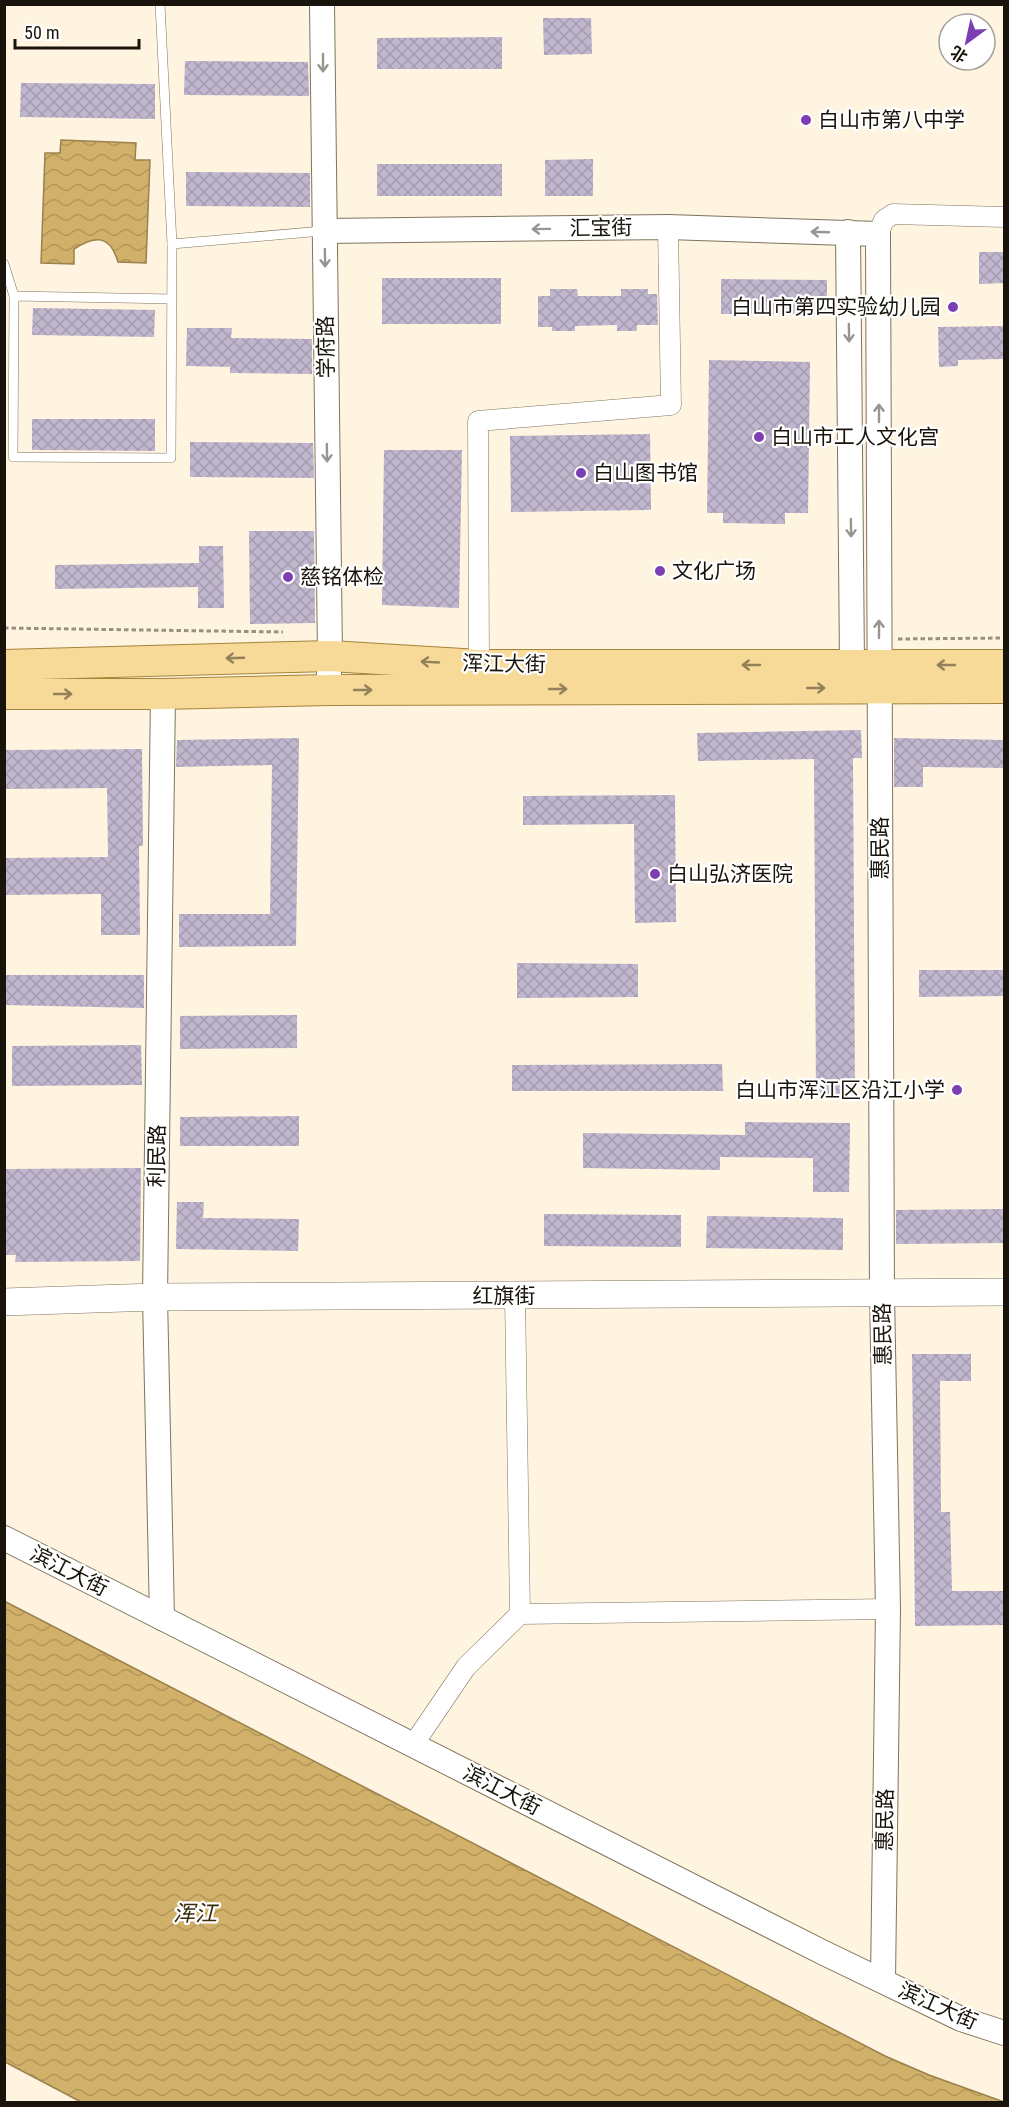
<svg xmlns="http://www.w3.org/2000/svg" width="1009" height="2107" font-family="'Roboto Condensed','Noto Sans SC',sans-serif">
	<defs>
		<pattern id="water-waves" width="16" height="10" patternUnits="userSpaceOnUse" patternTransform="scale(1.5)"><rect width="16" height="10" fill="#d1b069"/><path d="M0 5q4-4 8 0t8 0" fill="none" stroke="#b3965a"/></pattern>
		<pattern id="building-cross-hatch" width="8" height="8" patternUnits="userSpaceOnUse" patternTransform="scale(1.5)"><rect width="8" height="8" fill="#c0b6ce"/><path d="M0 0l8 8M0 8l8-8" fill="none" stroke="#a49cb0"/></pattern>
	</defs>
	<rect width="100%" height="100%" fill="#fef4e0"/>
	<!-- water -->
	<g fill="url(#water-waves)" stroke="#9a814d" stroke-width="1.5">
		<path d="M61,140L136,143L135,160H150L146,263L118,262C110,235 96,235 74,249V264L41,263L45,153H60Z"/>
		<polygon points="4,1601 885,2056 929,2075 1004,2102 81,2102 5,2062"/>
	</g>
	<!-- building -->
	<g fill="url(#building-cross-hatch)">
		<polygon points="543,18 591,18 592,54 544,55"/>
		<polygon points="502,37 502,69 377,69 377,38"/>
		<polygon points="185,61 308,62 309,96 184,95"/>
		<polygon points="21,83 155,84 155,119 20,117"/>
		<polygon points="593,159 593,196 545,196 545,160"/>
		<rect x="377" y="164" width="125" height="32"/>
		<polygon points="186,172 310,173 310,207 186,206"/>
		<polygon points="979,252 1005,252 1005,283 979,284"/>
		<rect x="382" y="278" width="119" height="46"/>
		<polygon points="721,279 827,280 827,314 721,314"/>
		<polygon points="550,289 577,289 578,296 621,296 621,289 648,289 648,294 657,294 658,325 637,325 637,331 617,331 617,325 575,326 575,331 552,331 552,327 538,327 538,296 550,296"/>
		<polygon points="33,308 155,310 154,337 32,335"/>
		<polygon points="1005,326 1003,359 958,360 958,366 939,367 938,327"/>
		<polygon points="187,328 232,328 231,338 312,339 312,374 230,373 230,367 186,366"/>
		<polygon points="709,360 810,362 808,513 785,513 785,524 723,523 723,513 707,513"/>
		<polygon points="32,419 155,419 155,451 32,450"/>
		<polygon points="650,434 651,510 511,512 510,436"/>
		<polygon points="190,442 313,443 314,478 190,477"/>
		<polygon points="384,450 462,450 459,608 382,605"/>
		<polygon points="249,531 314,531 315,623 250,624"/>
		<polygon points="199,546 223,546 224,608 198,608 198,587 55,589 55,565 199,563"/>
		<polygon points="861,730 862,758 853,758 855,1097 816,1097 814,759 698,761 697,733"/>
		<polygon points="299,738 296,946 179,947 179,914 270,914 272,765 176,767 177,740"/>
		<polygon points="894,738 1005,740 1005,768 923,767 923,787 894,787"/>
		<polygon points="142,749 143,846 139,846 140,935 101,935 101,894 4,895 4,858 108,857 107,788 4,789 4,750"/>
		<polygon points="675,795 676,922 635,923 634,824 523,825 523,796"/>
		<polygon points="517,963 638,964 638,997 517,998"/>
		<polygon points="919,970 1005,970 1005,996 919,997"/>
		<polygon points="4,975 144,975 144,1008 4,1005"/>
		<polygon points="297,1015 297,1048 180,1049 180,1016"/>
		<polygon points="141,1045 142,1085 12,1086 12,1046"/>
		<polygon points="722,1064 723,1091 512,1091 512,1065"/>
		<polygon points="299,1116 299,1146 180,1146 180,1117"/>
		<polygon points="745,1122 850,1123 849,1192 813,1192 813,1158 720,1157 720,1170 583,1168 583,1133 745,1135"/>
		<polygon points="141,1168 140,1261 15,1262 16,1255 4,1255 4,1169"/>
		<polygon points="177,1202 204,1202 203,1218 299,1219 298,1251 176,1249"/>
		<polygon points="1005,1209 1005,1243 896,1244 896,1210"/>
		<polygon points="544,1214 681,1215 681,1247 544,1246"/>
		<polygon points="707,1216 843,1218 843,1250 706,1248"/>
		<polygon points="912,1354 971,1354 971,1381 940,1381 941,1512 950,1512 952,1591 1005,1591 1005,1625 915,1626"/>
	</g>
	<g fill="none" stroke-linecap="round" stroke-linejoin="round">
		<!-- service casing -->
		<g stroke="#7f745e" stroke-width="10">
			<g id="service">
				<polyline points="160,4 172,244 322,231"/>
				<polyline points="4,264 14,296"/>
				<polyline points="172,299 14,296 13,457 171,458 172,244"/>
			</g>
		</g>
		<!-- minor casing -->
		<g stroke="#7f745e" stroke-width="21">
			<g id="minor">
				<polyline points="878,234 884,220 893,214 1004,217"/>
				<polyline points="479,665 478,421 671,405 668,227"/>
				<polyline points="520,1614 888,1609"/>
				<polyline points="413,1745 466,1667 520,1614 515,1296"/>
			</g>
		</g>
		<!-- tertiary casing -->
		<g stroke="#7f745e" stroke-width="26">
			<g id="tertiary">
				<polyline points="322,4 330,656 328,690"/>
				<polyline points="324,231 668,227 878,234 882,1294 888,1609 883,1980"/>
				<polyline points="848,232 852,665 866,676"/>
				<polyline points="4,1538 824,1953 961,2019 1004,2033"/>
				<polyline points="162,1618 155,1297 163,694"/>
			</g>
		</g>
		<!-- secondary casing -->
		<g stroke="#7f745e" stroke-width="28">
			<polyline id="secondary" points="4,1302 155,1297 1004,1292"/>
		</g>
		<!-- primary casing -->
		<g stroke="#a5843a" stroke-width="32">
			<g id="primary">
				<polyline points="4,665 330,656 479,665 1004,665"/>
				<polyline points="4,694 163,694 328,690 1004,688"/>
			</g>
		</g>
		<!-- path -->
		<g stroke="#989081" stroke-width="3" stroke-dasharray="4.5 3" stroke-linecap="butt">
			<polyline points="4,628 283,632"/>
			<polyline points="898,639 1004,638"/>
		</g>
		<!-- service -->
		<use href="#service" stroke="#fff" stroke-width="9"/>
		<!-- minor -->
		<use href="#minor" stroke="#fff" stroke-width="20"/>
		<!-- tertiary -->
		<use href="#tertiary" stroke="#fff" stroke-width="24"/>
		<!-- secondary -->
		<use href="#secondary" stroke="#fff" stroke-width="27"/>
		<!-- primary -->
		<use href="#primary" stroke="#f7da98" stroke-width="30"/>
	</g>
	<!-- one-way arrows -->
	<defs><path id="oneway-shaft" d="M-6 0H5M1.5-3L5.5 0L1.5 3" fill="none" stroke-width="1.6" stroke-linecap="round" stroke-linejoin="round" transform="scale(1.5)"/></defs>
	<g stroke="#979591">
		<use href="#oneway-shaft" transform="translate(323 63) rotate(90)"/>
		<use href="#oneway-shaft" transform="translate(541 229) rotate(179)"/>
		<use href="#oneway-shaft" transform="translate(820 232) rotate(-178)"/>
		<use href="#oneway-shaft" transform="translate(325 258) rotate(89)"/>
		<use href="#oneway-shaft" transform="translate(849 333) rotate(89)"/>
		<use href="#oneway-shaft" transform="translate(879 413) rotate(-90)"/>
		<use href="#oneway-shaft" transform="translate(327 453) rotate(89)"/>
		<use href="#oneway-shaft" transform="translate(851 528) rotate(89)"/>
		<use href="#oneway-shaft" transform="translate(879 629) rotate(-90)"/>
	</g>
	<g stroke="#938159">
		<use href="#oneway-shaft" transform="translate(235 658) rotate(178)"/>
		<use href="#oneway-shaft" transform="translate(430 662) rotate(-177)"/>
		<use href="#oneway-shaft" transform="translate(751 665) rotate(-180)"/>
		<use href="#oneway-shaft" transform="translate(946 665) rotate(-180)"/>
		<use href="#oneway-shaft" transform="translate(816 688)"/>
		<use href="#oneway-shaft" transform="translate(558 689)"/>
		<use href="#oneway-shaft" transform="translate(363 690)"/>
		<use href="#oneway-shaft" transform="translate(63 694)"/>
	</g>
	<!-- markers -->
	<g fill="#7c3eb3" stroke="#fff" stroke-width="2">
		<circle cx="806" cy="120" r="6"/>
		<circle cx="953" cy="307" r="6"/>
		<circle cx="759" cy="437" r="6"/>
		<circle cx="581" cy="473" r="6"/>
		<circle cx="660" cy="571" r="6"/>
		<circle cx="288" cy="577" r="6"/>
		<circle cx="655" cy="874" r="6"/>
		<circle cx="957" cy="1090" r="6"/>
	</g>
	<g text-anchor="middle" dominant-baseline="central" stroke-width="4.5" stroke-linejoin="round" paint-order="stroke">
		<!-- poi labels -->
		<g font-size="21" fill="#18140b" stroke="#fff" text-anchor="start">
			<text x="818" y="120">白山市第八中学</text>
			<text x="941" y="307" text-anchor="end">白山市第四实验幼儿园</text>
			<text x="771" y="437">白山市工人文化宫</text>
			<text x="593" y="473">白山图书馆</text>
			<text x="672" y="571">文化广场</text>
			<text x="300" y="577">慈铭体检</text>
			<text x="667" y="874">白山弘济医院</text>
			<text x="945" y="1090" text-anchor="end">白山市浑江区沿江小学</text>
		</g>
		<!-- street labels -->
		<g font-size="21" fill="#18140b" stroke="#fff">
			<text transform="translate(601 228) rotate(-1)">汇宝街</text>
			<text transform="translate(326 347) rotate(-91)">学府路</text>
			<text transform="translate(504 664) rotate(1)">浑江大街</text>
			<text transform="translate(880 848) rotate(-90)">惠民路</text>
			<text transform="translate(157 1156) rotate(-89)">利民路</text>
			<text x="504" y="1296">红旗街</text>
			<text transform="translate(883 1334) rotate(-91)">惠民路</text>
			<text transform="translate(69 1571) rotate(27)">滨江大街</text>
			<text transform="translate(502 1790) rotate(27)">滨江大街</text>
			<text transform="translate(885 1820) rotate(-89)">惠民路</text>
			<text transform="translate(938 2006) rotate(24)">滨江大街</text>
		</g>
		<!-- water labels -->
		<g font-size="22" font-style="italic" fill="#3a2c0b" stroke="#fff">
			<text x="195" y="1913">浑江</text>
		</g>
	</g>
	<!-- border -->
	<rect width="1009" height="2107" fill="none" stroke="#18140b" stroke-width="12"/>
	<!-- north arrow -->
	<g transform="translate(967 42) rotate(213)"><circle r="28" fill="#ffffff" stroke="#a3a19d" stroke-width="1.5"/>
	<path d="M0-4.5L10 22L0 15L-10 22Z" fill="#7c3eb3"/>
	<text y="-9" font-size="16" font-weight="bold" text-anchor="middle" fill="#18140b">北</text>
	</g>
	<!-- scale -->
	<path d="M15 39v9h124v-9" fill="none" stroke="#18140b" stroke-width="3"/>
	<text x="24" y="39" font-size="18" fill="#18140b" stroke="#ffffff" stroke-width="4.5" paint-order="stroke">50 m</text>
</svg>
